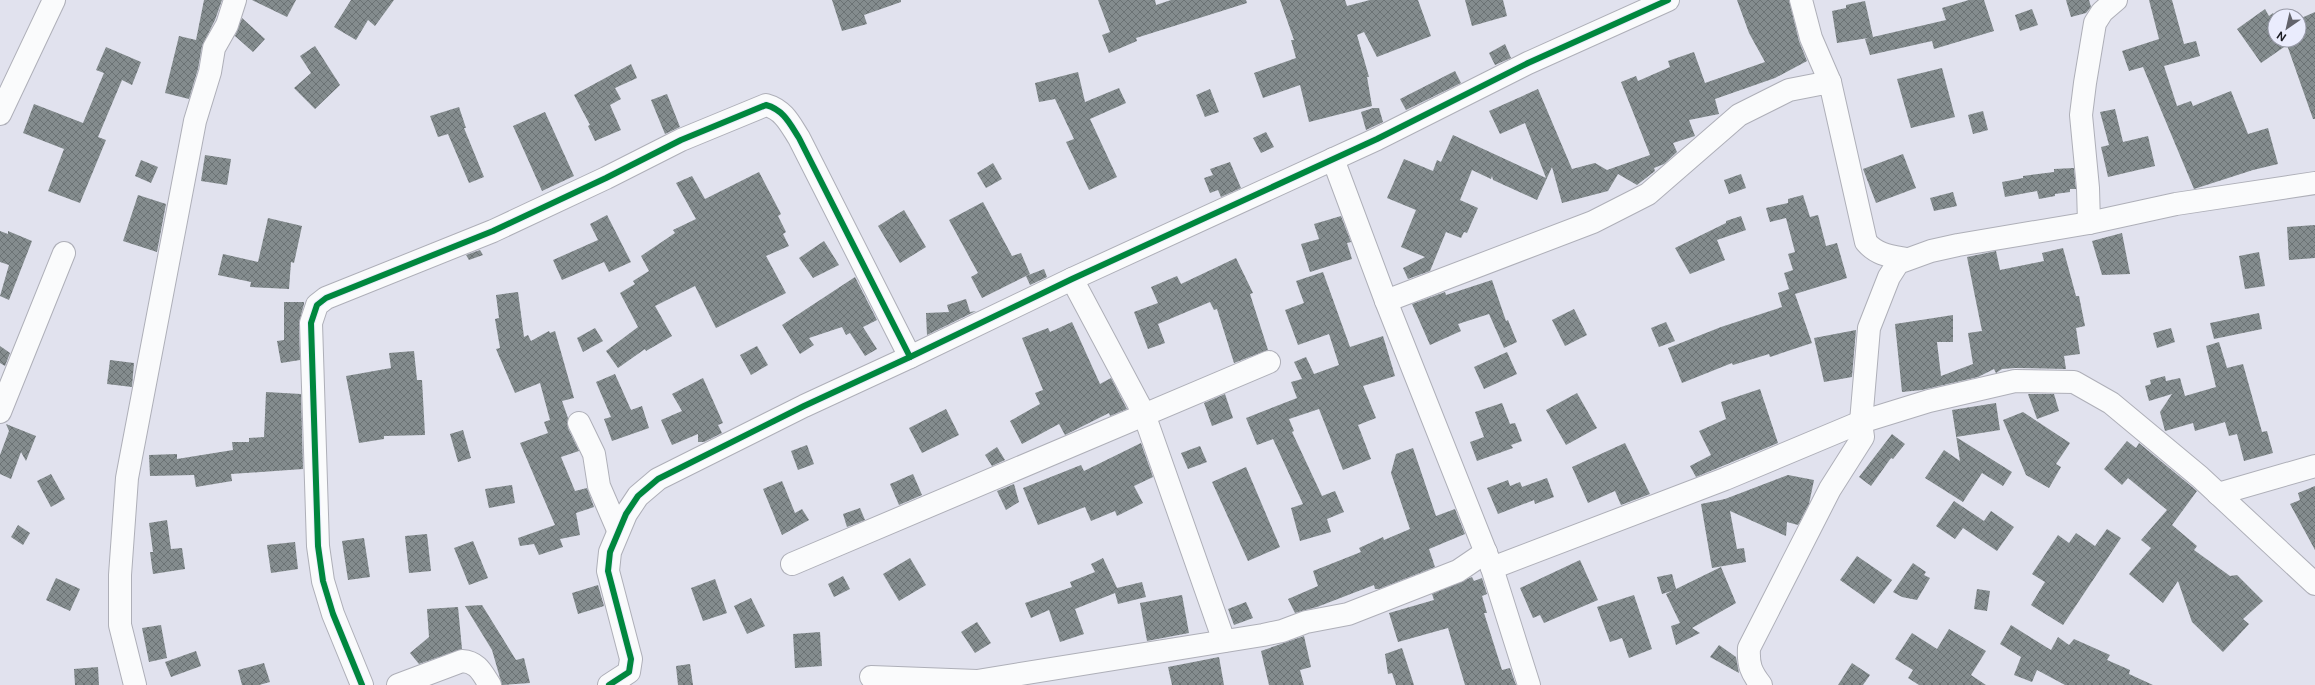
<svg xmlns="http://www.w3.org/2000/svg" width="2315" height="685" font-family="'Public Sans',sans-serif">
	<defs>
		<pattern id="building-cross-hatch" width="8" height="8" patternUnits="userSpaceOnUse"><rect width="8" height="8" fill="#848c8e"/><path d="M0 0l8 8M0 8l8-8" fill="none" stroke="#6b7274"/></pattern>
	</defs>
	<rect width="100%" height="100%" fill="#e1e2ee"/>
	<!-- building -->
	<g fill="url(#building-cross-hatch)">
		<polygon points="204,0 222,0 215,20 202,46 198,69 189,99 165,93 179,36 196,40"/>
		<polygon points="252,0 296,0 287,17"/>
		<polygon points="351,0 394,0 375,26 368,20 356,40 334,27"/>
		<polygon points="832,0 901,0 901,2 864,15 867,24 842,31"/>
		<polygon points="1098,0 1155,0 1156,5 1171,0 1246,0 1247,3 1136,38 1137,41 1109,53 1102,35 1110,32"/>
		<polygon points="1280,0 1345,0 1347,6 1370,0 1418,0 1431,36 1377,57 1364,32 1357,35 1369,77 1367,77 1372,106 1309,122 1300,85 1263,98 1254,73 1296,58 1291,40 1294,40"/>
		<polygon points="1465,0 1503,0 1507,16 1472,26"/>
		<polygon points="1737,0 1789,0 1799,41 1807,61 1775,78 1715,99 1719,114 1689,120 1695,136 1673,143 1677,152 1664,164 1654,168 1655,171 1637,185 1618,174 1608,191 1562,203 1552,167 1537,200 1493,180 1492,176 1491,179 1472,170 1460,200 1478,208 1467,233 1464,232 1461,238 1446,232 1430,271 1408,279 1403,268 1425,257 1401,247 1416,210 1387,198 1404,159 1433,171 1437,160 1441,162 1453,135 1546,178 1525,123 1500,134 1489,111 1538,89 1572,169 1595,163 1607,170 1650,155 1621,82 1636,76 1638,81 1670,67 1668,61 1694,52 1705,83 1765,62 1749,33"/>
		<polygon points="1969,0 1984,0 1994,31 1934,49 1932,41 1870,55 1865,39 1868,38 1837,43 1832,11 1846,8 1846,5 1865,1 1873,37 1946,20 1942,8"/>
		<polygon points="2066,0 2089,0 2091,7 2086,13 2071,17"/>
		<polygon points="2149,0 2172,0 2184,44 2196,41 2200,56 2164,66 2177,106 2191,101 2193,106 2231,91 2248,134 2268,128 2278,164 2253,170 2194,189 2143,67 2129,71 2122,51 2159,39"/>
		<polygon points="2032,9 2038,25 2020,31 2015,15"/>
		<polygon points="2265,9 2269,16 2273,13 2275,16 2275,40 2299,40 2299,19 2315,12 2315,119 2313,119 2287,45 2261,63 2237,29"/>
		<polygon points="242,18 265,39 253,52 235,36"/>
		<polygon points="1505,44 1511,58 1495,65 1489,53"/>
		<polygon points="315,46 340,85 315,109 294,88 311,73 300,56"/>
		<polygon points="106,47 141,62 132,85 122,80 98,137 106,140 80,203 48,191 64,149 23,133 34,104 83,123 104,73 96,70"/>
		<polygon points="631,64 637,78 615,88 621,99 610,105 621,130 595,141 588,126 590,125 574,95"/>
		<polygon points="1942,68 1955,117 1911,128 1897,79"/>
		<polygon points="1455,71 1461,83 1406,110 1400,99"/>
		<polygon points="1078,72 1085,102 1119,88 1126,103 1090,119 1117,177 1089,190 1066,142 1074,139 1055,99 1039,102 1035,83"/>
		<polygon points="1210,89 1219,112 1205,117 1196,95"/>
		<polygon points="667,94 680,127 665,134 651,100"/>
		<polygon points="459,107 466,128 464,128 484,177 469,183 448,134 438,137 430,116"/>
		<polygon points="1373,108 1379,108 1383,122 1366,130 1361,112"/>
		<polygon points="2115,109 2123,142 2148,136 2155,166 2108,177 2101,147 2109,145 2100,112"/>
		<polygon points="1983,111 1988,130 1973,134 1968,115"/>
		<polygon points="545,112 574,176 542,191 513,126"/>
		<polygon points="1266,132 1274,147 1261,153 1253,138"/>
		<polygon points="1903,154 1916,188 1876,203 1863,169"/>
		<polygon points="205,155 231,159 227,185 201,181"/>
		<polygon points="141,160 158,167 151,183 135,176"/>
		<polygon points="1230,162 1241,188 1221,197 1218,190 1210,193 1204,178 1213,175 1210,169"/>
		<polygon points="993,163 1002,179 986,188 977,173"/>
		<polygon points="2074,168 2076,189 2070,189 2070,192 2055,194 2055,196 2039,199 2037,191 2005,197 2002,182 2023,178 2023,176 2054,172 2054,169"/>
		<polygon points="759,172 781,214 778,216 786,232 783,234 789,246 766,256 786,293 716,328 695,286 655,306 672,336 646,351 645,349 618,368 606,351 638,327 620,293 635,284 633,281 649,271 641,256 675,233 673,230 696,219 676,183 692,176 705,199"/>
		<polygon points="1741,174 1746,188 1729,194 1724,180"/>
		<polygon points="1953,192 1957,206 1934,211 1930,198"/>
		<polygon points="138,195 166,204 157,252 123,241"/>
		<polygon points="1803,195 1810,217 1818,215 1826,246 1837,243 1847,278 1795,294 1812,343 1770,357 1769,354 1733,365 1732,363 1682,383 1668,348 1721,327 1782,307 1778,293 1789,289 1784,273 1793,270 1788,254 1795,252 1786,218 1770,222 1766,208 1788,203 1788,199"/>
		<polygon points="983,202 1012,256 1021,253 1030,274 982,298 971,277 978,273 949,220"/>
		<polygon points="904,210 926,247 900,263 878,226"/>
		<polygon points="607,215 631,262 609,272 604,262 562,280 553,260 598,240 590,224"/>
		<polygon points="1341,216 1351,242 1347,243 1352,259 1310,272 1301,244 1319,239 1314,224"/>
		<polygon points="1741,216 1746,230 1717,240 1725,260 1690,274 1675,248 1726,223 1726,221"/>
		<polygon points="268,218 302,226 294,263 291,262 289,289 250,287 251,282 218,275 223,254 258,262"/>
		<polygon points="2315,225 2315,258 2289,260 2287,227"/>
		<polygon points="0,231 8,234 8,231 32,241 9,300 0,296 9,265 0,262"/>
		<polygon points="2122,233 2130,274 2102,275 2092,241"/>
		<polygon points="824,241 839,265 813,278 799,258"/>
		<polygon points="2063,248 2076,296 2079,296 2085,326 2076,328 2080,354 2064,356 2066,369 2015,368 2002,369 1996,373 1994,369 1978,377 1922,390 1902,392 1895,324 1953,315 1953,342 1937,342 1941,376 1973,364 1968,333 1982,331 1967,257 1996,251 2000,270 2044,261 2042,253"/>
		<polygon points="480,250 483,255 469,260 466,255"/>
		<polygon points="2259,252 2265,286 2245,289 2239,256"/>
		<polygon points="1236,258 1253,293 1250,294 1268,350 1234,363 1217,309 1214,310 1210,302 1158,324 1165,343 1148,349 1134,312 1158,303 1151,287 1177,276 1181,284"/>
		<polygon points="1044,269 1047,277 1030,285 1026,276"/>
		<polygon points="1323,272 1350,347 1383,336 1395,376 1363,386 1376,418 1358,425 1371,459 1343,470 1319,409 1289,419 1294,431 1292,432 1322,496 1335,491 1344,512 1327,519 1331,532 1300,541 1291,508 1303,504 1273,439 1257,445 1246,418 1297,398 1291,382 1302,379 1294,362 1306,357 1314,374 1339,365 1329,334 1298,345 1285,310 1304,303 1296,281"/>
		<polygon points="855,277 877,320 863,327 877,349 865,356 850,333 846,335 842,327 809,338 814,345 800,354 782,325"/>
		<polygon points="1492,280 1506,321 1508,320 1517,342 1504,348 1489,314 1458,324 1461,331 1430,345 1412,304 1445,292 1446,295"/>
		<polygon points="518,292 524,337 528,335 531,341 549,331 550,333 555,331 574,398 562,401 568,418 568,428 579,451 561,457 575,491 587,488 594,507 576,513 580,535 560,539 563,547 539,555 534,544 520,546 518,538 555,525 520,443 548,433 544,422 550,420 540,383 515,393 496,349 500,348 495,319 499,318 496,295"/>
		<polygon points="966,299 970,312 976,311 927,335 926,313 949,312 947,305"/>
		<polygon points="284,302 304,302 304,304 299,323 300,360 281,363 277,341 284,340"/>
		<polygon points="1574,309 1587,335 1565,346 1552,320"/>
		<polygon points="2259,313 2262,329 2214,339 2210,323"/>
		<polygon points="1072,322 1100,384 1111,378 1127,409 1110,416 1109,413 1065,435 1059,424 1022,444 1010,421 1040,404 1035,393 1043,390 1022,338 1048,328 1050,332"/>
		<polygon points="1666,322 1675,341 1659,347 1651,328"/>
		<polygon points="595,328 603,341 583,352 577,338"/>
		<polygon points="2171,328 2175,342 2157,348 2153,333"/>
		<polygon points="1856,330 1852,377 1824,382 1814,338"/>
		<polygon points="2219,342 2227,368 2243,364 2262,432 2267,431 2273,453 2244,461 2237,434 2229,436 2225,422 2195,431 2193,423 2165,431 2160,412 2172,394 2149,401 2145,386 2151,384 2150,380 2165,376 2166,381 2180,378 2185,396 2216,387 2206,346"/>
		<polygon points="0,346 10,353 5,366 0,363"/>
		<polygon points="757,346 768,365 751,375 740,355"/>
		<polygon points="414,351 417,380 422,380 425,435 384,436 384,439 359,443 346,376 391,368 389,353"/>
		<polygon points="1507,352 1517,374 1484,389 1474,367"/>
		<polygon points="110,360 134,363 132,387 107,384"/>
		<polygon points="615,374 631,410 642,406 649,428 612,441 604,419 611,417 596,382"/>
		<polygon points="703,378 723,423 718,425 722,433 704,442 698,442 698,434 672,445 661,420 682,411 672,394"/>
		<polygon points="1760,389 1778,443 1696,477 1690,466 1711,455 1699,431 1726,419 1721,402"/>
		<polygon points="266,392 301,394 303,469 231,474 232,481 196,487 194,475 150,476 149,455 177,454 177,459 233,450 232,442 249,442 249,438 264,437"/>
		<polygon points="1577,393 1597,428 1566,445 1546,410"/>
		<polygon points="1225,394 1233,418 1212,426 1204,403"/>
		<polygon points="2028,394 2054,394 2059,411 2037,419"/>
		<polygon points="1502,403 1510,424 1515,423 1522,441 1511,445 1513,448 1477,461 1470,442 1484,437 1475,412"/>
		<polygon points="1996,403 2000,430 1956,437 2012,472 2003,486 1982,473 1963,502 1925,478 1944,450 1960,461 1952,410"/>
		<polygon points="946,409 959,435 922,453 909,428"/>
		<polygon points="2023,412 2070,443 2056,464 2061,467 2049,488 2026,475 2003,420"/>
		<polygon points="6,424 36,436 26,461 21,452 11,479 0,474 0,455 9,431"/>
		<polygon points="463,430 471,458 458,462 450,434"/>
		<polygon points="1892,434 1905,444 1893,459 1891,458 1871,486 1859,477"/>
		<polygon points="2127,441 2136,448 2139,443 2197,491 2172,525 2197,546 2194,550 2230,576 2237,575 2263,601 2243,619 2249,624 2223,652 2192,622 2178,581 2163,603 2129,574 2151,548 2141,540 2167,510 2128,478 2122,485 2104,469"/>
		<polygon points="1141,443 1153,477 1134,486 1143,503 1117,516 1115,511 1091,521 1085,507 1038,525 1023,488 1081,465 1084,471"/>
		<polygon points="1625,443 1650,494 1621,505 1615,491 1588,503 1572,467"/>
		<polygon points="807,445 814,464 798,470 791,451"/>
		<polygon points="1200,446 1207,462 1188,469 1181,453"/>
		<polygon points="997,447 1005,460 992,466 985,455"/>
		<polygon points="1413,448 1436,516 1455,509 1465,534 1429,549 1435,567 1379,589 1375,589 1374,585 1317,607 1295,613 1288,599 1318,586 1313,571 1361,552 1359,548 1383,537 1384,540 1410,529 1391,473 1396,454"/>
		<polygon points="1246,467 1280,547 1248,561 1212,482"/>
		<polygon points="51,474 65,499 51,507 37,481"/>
		<polygon points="913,474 922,495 899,505 890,484"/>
		<polygon points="1788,475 1814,480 1809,504 1798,525 1787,522 1786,536 1730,511 1737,549 1744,548 1746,562 1712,568 1701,504 1725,499"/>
		<polygon points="1547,478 1554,497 1535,504 1534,500 1498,514 1487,488 1508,480 1510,486 1520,482 1522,487"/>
		<polygon points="782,481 795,513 802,509 809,520 782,535 763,489"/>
		<polygon points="1014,484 1019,502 1006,510 997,491"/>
		<polygon points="512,485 515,503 489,508 485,489"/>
		<polygon points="2315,486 2315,550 2290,504 2300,500 2298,493"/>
		<polygon points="1954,501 1984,521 1991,511 2014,527 1997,551 1963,528 1955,539 1936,526"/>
		<polygon points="860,508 865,520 847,527 843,514"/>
		<polygon points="167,520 171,549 182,548 185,569 153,574 150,552 153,552 149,523"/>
		<polygon points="18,525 30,533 23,545 11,537"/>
		<polygon points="2107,529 2121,538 2063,625 2031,605 2045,582 2032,574 2058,535 2069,543 2076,533 2095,546"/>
		<polygon points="427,534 431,571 409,573 405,536"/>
		<polygon points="364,538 370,577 348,580 342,541"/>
		<polygon points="473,541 488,578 469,585 454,548"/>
		<polygon points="295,542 298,569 271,573 267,545"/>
		<polygon points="1857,556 1892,580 1874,604 1840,580"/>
		<polygon points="910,558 926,585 899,601 883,574"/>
		<polygon points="1103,558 1117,588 1142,582 1146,597 1118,604 1115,593 1075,609 1084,634 1060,642 1049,610 1031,618 1025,603 1072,587 1070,582 1095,572 1091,564"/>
		<polygon points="1580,560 1598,600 1544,623 1540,615 1533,618 1520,588"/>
		<polygon points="1913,563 1926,572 1924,575 1930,578 1917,600 1902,597 1893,592"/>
		<polygon points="1721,567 1736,603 1692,628 1700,633 1676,645 1671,626 1680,623 1666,594 1672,591 1662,594 1657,577 1672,574 1676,589"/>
		<polygon points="843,576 850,589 834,597 828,584"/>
		<polygon points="1472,577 1474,581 1482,578 1487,594 1482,596 1487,613 1484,613 1502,670 1510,668 1516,685 1465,685 1448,628 1398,642 1389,613 1434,600 1432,594"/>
		<polygon points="56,578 80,589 70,611 46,600"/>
		<polygon points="715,579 727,613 703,621 691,588"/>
		<polygon points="598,585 604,606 578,614 572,593"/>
		<polygon points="1977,589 1990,591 1987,611 1974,609"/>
		<polygon points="1182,595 1189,633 1147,641 1140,603"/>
		<polygon points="1634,595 1652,649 1629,658 1622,638 1610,642 1597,607"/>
		<polygon points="751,598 765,626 747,634 734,606"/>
		<polygon points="1246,602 1253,618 1234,625 1228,609"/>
		<polygon points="482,605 516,660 524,658 530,683 502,685 492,650 465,606"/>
		<polygon points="458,607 462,649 419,664 410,653 429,637 427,609"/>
		<polygon points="977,622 991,643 975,653 961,632"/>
		<polygon points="161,625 167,658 149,662 142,628"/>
		<polygon points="2011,625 2051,650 2058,637 2069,645 2074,639 2110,655 2107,660 2130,670 2129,674 2153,685 2065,685 2037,670 2032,682 2014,675 2021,657 2000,644"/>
		<polygon points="1949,629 1986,651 1971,675 1986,685 1919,685 1908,678 1913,670 1895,659 1912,633 1937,649"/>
		<polygon points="820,632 822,666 795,668 793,634"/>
		<polygon points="1304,636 1311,667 1300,670 1304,685 1269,685 1261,651"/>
		<polygon points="1719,645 1736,657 1739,673 1710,657"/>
		<polygon points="1402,648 1414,685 1396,685 1392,673 1388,674 1385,654"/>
		<polygon points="196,651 201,666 171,677 165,662"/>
		<polygon points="1219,657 1224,685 1172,685 1168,667"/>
		<polygon points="264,663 270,682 259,685 242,685 238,670"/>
		<polygon points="1852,663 1870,675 1863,685 1838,685"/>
		<polygon points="690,664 693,685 678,685 676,666"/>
		<polygon points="98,667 99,685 75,685 74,669"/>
	</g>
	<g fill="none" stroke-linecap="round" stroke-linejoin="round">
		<!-- minor casing -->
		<g stroke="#aeafb8" stroke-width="24">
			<g id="minor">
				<polyline points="1801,0 1811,38 1830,82"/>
				<polyline points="1333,159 1386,301 1492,568 1529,685"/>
				<polyline points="2089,223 2088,188 2081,115 2085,83 2095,23 2102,12 2116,0"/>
				<polyline points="1072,279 1144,414 1224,641"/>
				<path d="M1386,301L1593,222L1648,194L1739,115L1789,90L1830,82L1866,242C1877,255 1890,256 1906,259"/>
				<polyline points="0,412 64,253"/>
				<polyline points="579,423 594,454 599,486 618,530"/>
				<polyline points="2218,494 2315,466"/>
				<polyline points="792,564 1269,362"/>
				<polyline points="1492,568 1725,479 1861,422 1929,401 2015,381 2074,382 2111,403 2200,477 2315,584"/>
				<polyline points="871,677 977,681 1263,635 1282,631 1306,622 1348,614 1458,571 1486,552"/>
				<polyline points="135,685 120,625 120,575 127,478 195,121 210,72 214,48 227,25 235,0"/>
				<path d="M362,685L333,614L323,581L318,546L311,323L317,305L326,298L493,231L606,178L681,140L766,105C784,110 790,124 799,138L910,357"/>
				<path d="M398,685L462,661C478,662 482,673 490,685"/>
				<polyline points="609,685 629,672 631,659 608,571 610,552 626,514 638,496 658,479 804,406 910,357 1072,279 1377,139 1528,63 1668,0"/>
				<path d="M1761,685C1751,672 1748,665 1749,648L1830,489L1863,437L1861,422L1869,328L1889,277L1898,263L1931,251L1958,245L2089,223L2176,204L2315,183"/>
			</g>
		</g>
		<!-- highway casing -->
		<g stroke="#aeafb8" stroke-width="24">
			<polyline id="highway" points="0,114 54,0"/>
		</g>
		<!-- minor -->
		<use href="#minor" stroke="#fafbfc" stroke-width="22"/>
		<!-- highway -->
		<use href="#highway" stroke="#fafbfc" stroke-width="22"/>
		<!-- cycleway casing -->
		<g stroke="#eaecfd" stroke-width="8">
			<g id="cycleway">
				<path d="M362,685L333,614L323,581L318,546L311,323L317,305L326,298L493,231L606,178L681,140L766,105C784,110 790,124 799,138L910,357"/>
				<polyline points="609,685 629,672 631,659 608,571 610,552 626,514 638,496 658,479 804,406 910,357 1072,279 1377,139 1528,63 1668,0"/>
			</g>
		</g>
		<!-- cycleway -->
		<use href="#cycleway" stroke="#00873e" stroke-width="6"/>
	</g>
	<!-- north arrow -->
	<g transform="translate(2287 28) rotate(214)"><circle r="19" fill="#eaecfd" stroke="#989aa7"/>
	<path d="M0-3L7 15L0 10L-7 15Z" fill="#62636b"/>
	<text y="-6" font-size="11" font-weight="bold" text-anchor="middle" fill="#1d1e25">N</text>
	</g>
</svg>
